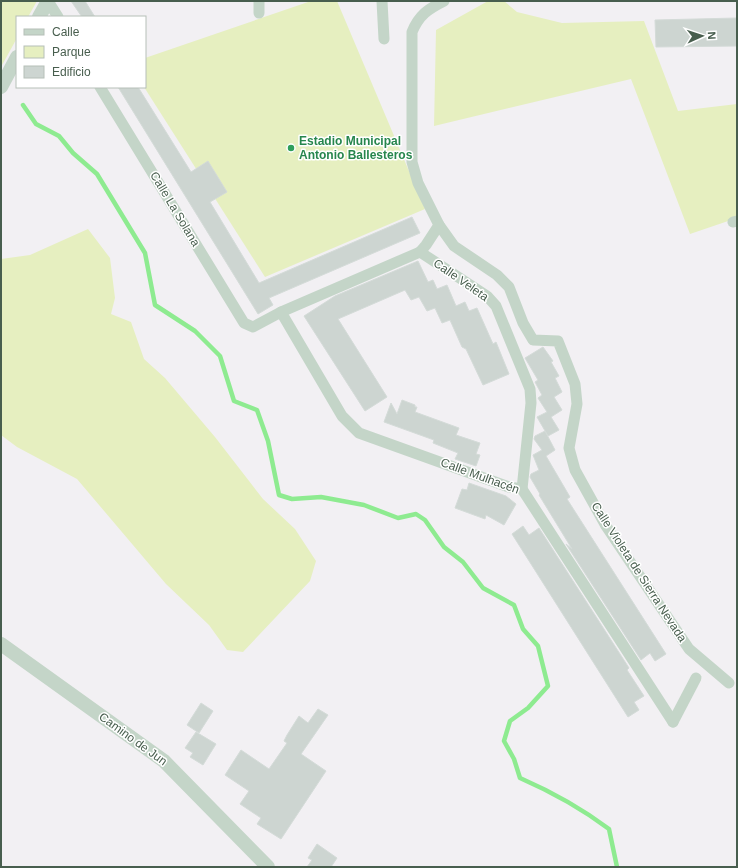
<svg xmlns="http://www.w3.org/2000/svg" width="738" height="868" font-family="Arial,sans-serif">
	<rect width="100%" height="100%" fill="#f2f0f3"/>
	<!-- green -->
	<g fill="#e6efc0">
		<polygon points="1,1 37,1 28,17 17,17 17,38 1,67"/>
		<polygon points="311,1 337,1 425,209 265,277 144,87 145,58"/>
		<polygon points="488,1 504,1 517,12 562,23 644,21 678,111 737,104 737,218 690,234 631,79 434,126 436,30"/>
		<polygon points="88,229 110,258 115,298 111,314 131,322 144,359 165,378 215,437 263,499 295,529 316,561 310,581 243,652 227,650 209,625 166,584 77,479 17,447 1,435 1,259 30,255"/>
	</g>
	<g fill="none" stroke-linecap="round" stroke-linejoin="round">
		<!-- stream -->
		<path stroke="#8eeb90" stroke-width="4.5" d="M23,105L36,124L59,136L73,153L97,174L145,253L155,305L195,331L220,356L234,401L257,410L268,441L279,495L292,499L321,497L364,505L398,518L416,514L425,520L444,547L463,562L483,588L514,605L523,629L538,646L548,686L528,708L510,721L504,741L514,759L520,778C552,792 581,808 609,829L617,867"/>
	</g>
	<!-- building -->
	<g fill="#cdd5d1" stroke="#d4dbd8">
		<polygon points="71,1 85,1 95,17 82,17"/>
		<polygon points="737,18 737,46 656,47 655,20"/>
		<polygon points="118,87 138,87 191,172 208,161 227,192 210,202 259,283 412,217 420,233 269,298 273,305 258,314"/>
		<polygon points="418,261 428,282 433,280 437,289 447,285 456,306 465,302 469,311 477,308 493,344 496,342 509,374 483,385 466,349 462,347 450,320 442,323 435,308 427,311 419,297 411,300 405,290 338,319 387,397 365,411 304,316 335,296"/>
		<polygon points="543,347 553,361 551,362 559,376 555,378 562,392 554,397 562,410 551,417 559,430 548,436 537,417 547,412 538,398 542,395 535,382 538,380 525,358"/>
		<polygon points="402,400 415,405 415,407 417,407 415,412 459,428 456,435 480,443 476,454 480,455 476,466 455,459 458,453 433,443 434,440 384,422 391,403 397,414"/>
		<polygon points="545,431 555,450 546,456 570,497 567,499 666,654 655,661 650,653 641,660 566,544 572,549 539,495 540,494 530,477 531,474 539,470 533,455 542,450 534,439 535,436"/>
		<polygon points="469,483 506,496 516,504 504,525 486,515 485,519 455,508 462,489 467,490"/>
		<polygon points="523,526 529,535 539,528 629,668 627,670 644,696 634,702 639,710 628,717 512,534"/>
		<polygon points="201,703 213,711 199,733 187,725"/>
		<polygon points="318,709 328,715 301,754 326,771 281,839 257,824 261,818 240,804 249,791 225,775 241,750 269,769 287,743 284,741 287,735 299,716 308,723"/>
		<polygon points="196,732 216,744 203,765 190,757 193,753 185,748"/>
		<polygon points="317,844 337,858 331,867 307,867 312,860 308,858"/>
	</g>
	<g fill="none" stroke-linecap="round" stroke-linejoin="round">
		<!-- minor -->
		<g stroke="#c4d5c8" stroke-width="11">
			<polyline points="48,1 58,17"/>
			<polyline points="259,1 259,13"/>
			<polyline points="382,1 384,39"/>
			<path d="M100,87L244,323L253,327L281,312L420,252L426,245L439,225L418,183L412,162V32C419,15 428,9 444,1"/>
			<polyline points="733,222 737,221"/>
			<polyline points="439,225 454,246 497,275 509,287 523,323 533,340 558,341 575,384 577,404 569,448 575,470 606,526 689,649 729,683"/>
			<polyline points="420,252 487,296 496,306 530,389 531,403 522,489"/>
			<polyline points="281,312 342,416 359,433 509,487 522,489 673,722"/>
			<polyline points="673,722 696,678"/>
		</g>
		<!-- tertiary -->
		<g stroke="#c4d5c8" stroke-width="14">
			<polyline points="39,17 48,1"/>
			<polyline points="1,87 17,57"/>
			<polyline points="1,644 164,761 268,867"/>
		</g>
	</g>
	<!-- markers -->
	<circle fill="#2e9e5b" stroke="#fff" stroke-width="1.5" cx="291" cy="148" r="4"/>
	<g text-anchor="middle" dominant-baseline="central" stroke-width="3" stroke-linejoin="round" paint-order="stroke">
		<!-- leisure labels -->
		<g font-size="12" font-weight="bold" fill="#27864d" stroke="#fff" text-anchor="start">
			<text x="299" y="141">Estadio Municipal<tspan x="299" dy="14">Antonio Ballesteros</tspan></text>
		</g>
		<!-- street labels -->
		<g font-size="12" fill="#485e4e" stroke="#fff">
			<text transform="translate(175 209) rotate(59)">Calle La Solana</text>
			<text transform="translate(461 280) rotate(35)">Calle Veleta</text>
			<text transform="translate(480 476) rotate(20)">Calle Mulhacén</text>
			<text transform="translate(639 572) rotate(57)">Calle Violeta de Sierra Nevada</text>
			<text transform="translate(133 739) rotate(36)">Camino de Jun</text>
		</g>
	</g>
	<!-- border -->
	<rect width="738" height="868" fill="none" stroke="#485e4e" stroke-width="4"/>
	<!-- legend -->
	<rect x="16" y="16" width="130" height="72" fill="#ffffff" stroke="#b6bfb8"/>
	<rect x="24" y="29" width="20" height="6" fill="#c4d5c8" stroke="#b6bfb8"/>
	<text x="52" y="36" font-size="12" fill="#485e4e">Calle</text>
	<rect x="24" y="46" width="20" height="12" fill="#e6efc0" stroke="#b6bfb8"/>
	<text x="52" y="56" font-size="12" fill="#485e4e">Parque</text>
	<rect x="24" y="66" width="20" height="12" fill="#cdd5d1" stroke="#b6bfb8"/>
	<text x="52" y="76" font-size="12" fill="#485e4e">Edificio</text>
	<!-- north arrow -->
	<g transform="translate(702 36) rotate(87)" stroke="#ffffff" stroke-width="3" paint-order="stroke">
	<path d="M0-3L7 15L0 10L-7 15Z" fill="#485e4e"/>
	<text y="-6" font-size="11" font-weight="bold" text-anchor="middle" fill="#485e4e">N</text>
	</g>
</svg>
